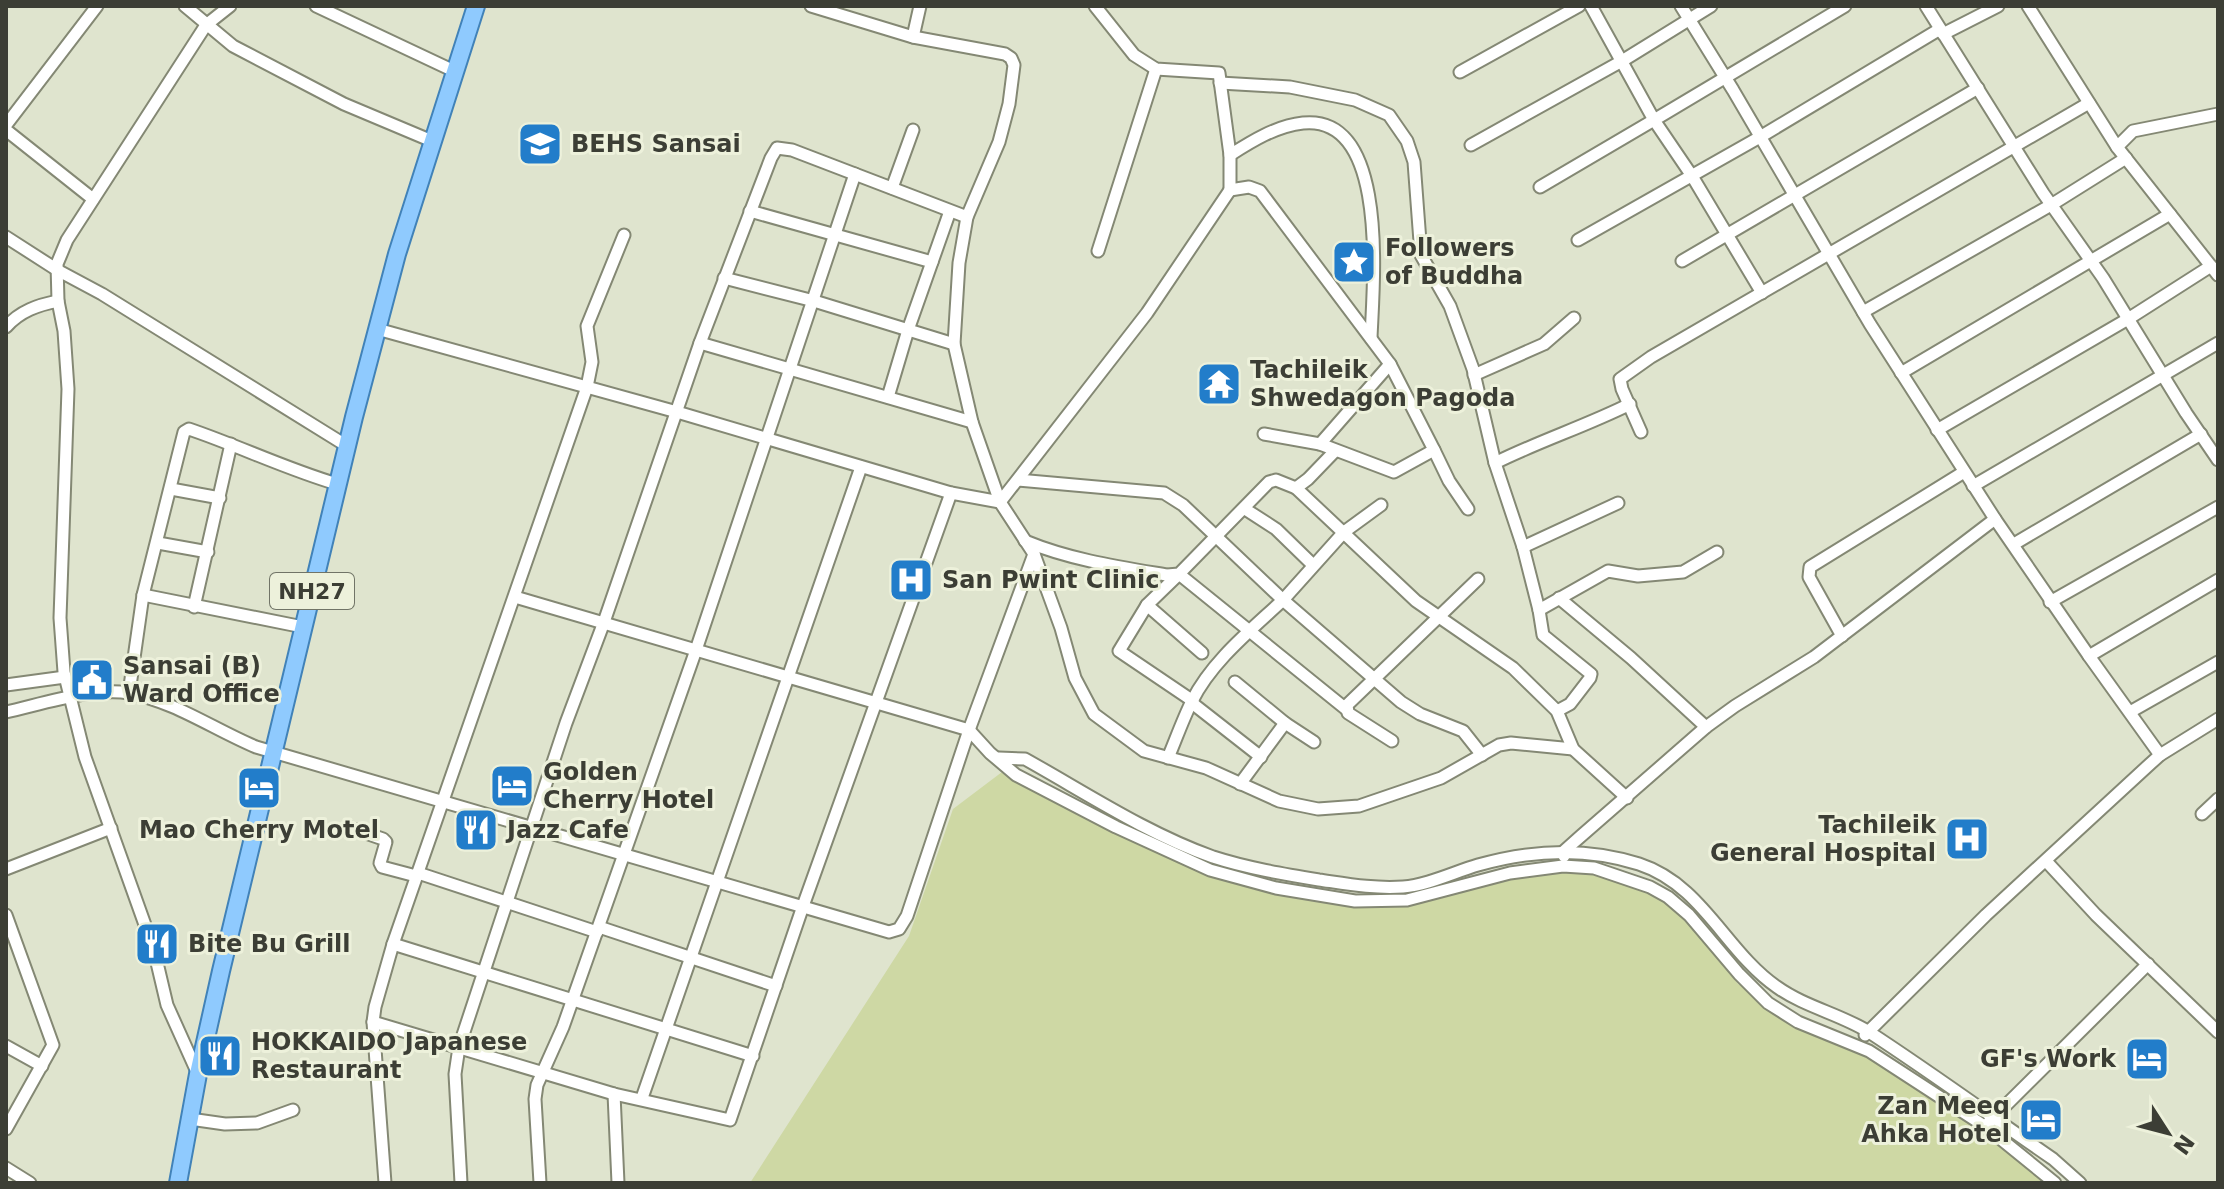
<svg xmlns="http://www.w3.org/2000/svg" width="2224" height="1189" font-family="'DejaVu Sans',sans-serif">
	<rect width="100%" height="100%" fill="#dfe4ce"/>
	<!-- green -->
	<polygon fill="#ced8a4" points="1002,772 1089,817 1186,860 1359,903 1419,898 1471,881 1579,868 1639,880 1676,905 1738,984 1790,1014 1887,1063 2014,1153 2049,1183 750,1183 909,936 953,809"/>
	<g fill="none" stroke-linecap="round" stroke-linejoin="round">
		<!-- street casing -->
		<g stroke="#848874" stroke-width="15">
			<g id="street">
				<polyline points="185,6 233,46 344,104 432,141"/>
				<polyline points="316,6 454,71"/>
				<polyline points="1095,6 1134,55 1156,69 1219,73 1230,155 1230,190 1249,187 1260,191 1390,364 1320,444"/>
				<polyline points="1681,6 1733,90 1870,324 1995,519 1814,657 1735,706 1706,727"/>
				<polyline points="1926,6 2043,193 2103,278 2186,413 2218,460"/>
				<polyline points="2028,6 2117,147 2218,275"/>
				<polyline points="1943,34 1998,6"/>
				<polyline points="913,37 920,6"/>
				<polyline points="1460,72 1579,6"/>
				<polyline points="1220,83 1290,87 1355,100 1389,115 1407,141 1414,162 1421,255 1450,306 1473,369 1495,463"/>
				<polyline points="6,125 97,6"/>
				<polyline points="6,130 93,199"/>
				<polyline points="1471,145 1622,61 1711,6"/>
				<polyline points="2117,147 2133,131 2218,114"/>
				<path d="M1230,155C1252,141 1276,126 1303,123C1390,114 1373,285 1371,338"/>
				<polyline points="1540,187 1654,120 1591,6"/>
				<polyline points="892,188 913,130"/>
				<polyline points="750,211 932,262"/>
				<polyline points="6,237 59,271 102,294 347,446"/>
				<polyline points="1578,240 1760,137 1940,29"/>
				<polyline points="1098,251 1156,69"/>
				<polyline points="1682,261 1978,88"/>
				<polyline points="724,278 814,301 954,344"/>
				<polyline points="1762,293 1692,176 1654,120 1845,6"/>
				<polyline points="1863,312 2051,205 2126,158"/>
				<path d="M6,327C20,311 38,305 58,301"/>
				<polyline points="377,329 677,412 951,493 1000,502"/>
				<polyline points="700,343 972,422"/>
				<polyline points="1901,373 2170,214"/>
				<polyline points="1474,375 1544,344 1574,318"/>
				<polyline points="888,397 908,330 950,211"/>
				<polyline points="1937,430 2128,319 2211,266"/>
				<polyline points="1641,432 1622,389 1620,379 1651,357 2089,103"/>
				<polyline points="1264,434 1320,444 1394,472 1434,450 1390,364"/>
				<polyline points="1434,450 1449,481 1468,509"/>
				<path d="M1018,480L1164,493L1183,505L1283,600C1251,630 1212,661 1192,701C1183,719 1176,739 1168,758"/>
				<polyline points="1973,486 2218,343"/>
				<polyline points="1296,488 1416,601 1513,668 1557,711 1573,749 1627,798"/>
				<polyline points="171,489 220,498"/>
				<polyline points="1000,502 1147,313 1230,190"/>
				<polyline points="1381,505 1344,532 1283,600 1401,702 1420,714 1463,731 1482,755"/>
				<polyline points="1245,509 1276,529 1313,565"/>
				<polyline points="1995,519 2089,656"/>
				<path d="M1025,541C1071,560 1119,567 1167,575L1179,574L1269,482L1276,480L1296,488L1308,479L1335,451"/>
				<polyline points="158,543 208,552"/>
				<polyline points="2014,544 2201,434"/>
				<polyline points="1523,547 1618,503"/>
				<polyline points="1034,554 1061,628 1075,678 1094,714 1144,751 1206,768 1279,801 1318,809 1359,806 1441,778 1499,745 1511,743 1573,749"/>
				<polyline points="143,595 303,627"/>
				<polyline points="515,597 969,730 990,753 1016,775 1116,827 1210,870 1276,888 1355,901 1407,900 1510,873 1563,866 1594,868 1650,887 1668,897 1689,915 1739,974 1768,1003 1798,1022 1869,1051 1986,1127 2055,1183"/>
				<polyline points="1559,598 1631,658 1706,727 1581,836 1564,851 1564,856"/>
				<polyline points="2050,602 2218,507"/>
				<polyline points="1147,605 1202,653"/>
				<polyline points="194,607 231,444"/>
				<polyline points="1539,610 1608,571 1638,576 1683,572 1717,552"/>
				<polyline points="1842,636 1809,577 1810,567 1964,472"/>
				<polyline points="1235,682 1285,723 1314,742"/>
				<polyline points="6,685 65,677"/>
				<path d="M129,693L143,595L184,432L189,429C239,446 286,469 337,484"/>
				<polyline points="1193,701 1119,651 1147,605 1179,574 1346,709"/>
				<polyline points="1192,703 1261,757"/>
				<path d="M1557,711L1570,704L1590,678L1591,674L1543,635L1539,610L1523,547L1495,463C1539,441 1586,426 1630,404"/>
				<path d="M6,712C42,704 93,687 129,693C174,701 215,730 256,747L889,932L899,929L907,916L969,730L1034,554L1000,502L972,422L954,344L959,263L967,217L999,142L1009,104L1014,65L1011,58L1005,54L913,37L811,6"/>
				<polyline points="2130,712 2218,662"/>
				<polyline points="1392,741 1348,713 1347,705 1478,579"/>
				<polyline points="2160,755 2089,656 2218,580"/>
				<path d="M999,758L1025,759C1086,793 1146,833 1213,857C1247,868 1283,874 1319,880C1347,884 1374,889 1403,887C1428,885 1454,872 1478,865C1531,850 1586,847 1639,864C1703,885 1725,951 1777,987C1805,1007 1840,1014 1869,1032C1932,1073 1992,1117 2053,1159L2080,1183"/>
				<polyline points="1240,784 1285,723"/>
				<polyline points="2202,814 2218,799"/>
				<polyline points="348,827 383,839 386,842 380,863 382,867 416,876"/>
				<polyline points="2046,861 2096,915 2218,1032"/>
				<polyline points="6,869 111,828"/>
				<polyline points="418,873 597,932"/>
				<polyline points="6,915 53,1045 6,1129"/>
				<polyline points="599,927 776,986"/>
				<polyline points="393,944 753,1056"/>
				<polyline points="373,1022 614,1094 730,1120 803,906 951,493"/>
				<polyline points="1865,1035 1986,915 2150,764 2160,755 2218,719"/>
				<polyline points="6,1046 42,1066"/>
				<polyline points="198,1074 167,1005 154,950 85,757 64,672 60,618 68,389 64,331 58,301 57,264 67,240 206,25 230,6"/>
				<polyline points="614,1094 618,1183"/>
				<polyline points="642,1098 861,467"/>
				<polyline points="190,1119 225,1124 257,1123 293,1110"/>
				<polyline points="1989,1122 2148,964"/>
				<polyline points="6,1168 30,1183"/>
				<polyline points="385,1183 373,1022 375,1007 393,944 587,387 592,362 587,326 624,235"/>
				<polyline points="461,1183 455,1074 459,1047 566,723 604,622 700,343 771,158 777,148 792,150 967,217"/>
				<polyline points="540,1183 535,1099 537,1085 563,1027 696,650 855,174"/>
			</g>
		</g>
		<!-- primary casing -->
		<g stroke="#4182b8" stroke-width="20">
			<polyline id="primary" points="178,1183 198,1074 221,971 354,417 397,254 476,6"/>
		</g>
		<!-- street -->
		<use href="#street" stroke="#fff" stroke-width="11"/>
		<!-- primary -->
		<use href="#primary" stroke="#8fcafe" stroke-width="16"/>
	</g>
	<!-- icons -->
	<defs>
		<g id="school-square" transform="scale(2.3)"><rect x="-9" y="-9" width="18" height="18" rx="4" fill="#227dca" stroke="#edf1db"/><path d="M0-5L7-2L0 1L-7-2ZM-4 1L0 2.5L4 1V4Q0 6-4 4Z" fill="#fff"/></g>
		<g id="sight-square" transform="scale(2.3)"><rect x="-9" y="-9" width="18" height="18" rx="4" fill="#227dca" stroke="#edf1db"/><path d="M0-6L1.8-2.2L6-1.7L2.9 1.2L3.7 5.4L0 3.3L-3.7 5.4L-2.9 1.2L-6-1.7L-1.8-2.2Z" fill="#fff"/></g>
		<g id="temple-square" transform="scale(2.3)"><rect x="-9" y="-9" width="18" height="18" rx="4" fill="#227dca" stroke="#edf1db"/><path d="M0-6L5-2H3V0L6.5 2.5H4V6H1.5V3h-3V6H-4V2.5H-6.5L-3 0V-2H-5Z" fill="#fff"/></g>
		<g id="hospital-square" transform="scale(2.3)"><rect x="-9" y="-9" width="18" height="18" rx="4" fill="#227dca" stroke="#edf1db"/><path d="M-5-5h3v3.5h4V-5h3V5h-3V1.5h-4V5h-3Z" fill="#fff"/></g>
		<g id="civic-square" transform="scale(2.3)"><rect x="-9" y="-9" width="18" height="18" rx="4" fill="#227dca" stroke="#edf1db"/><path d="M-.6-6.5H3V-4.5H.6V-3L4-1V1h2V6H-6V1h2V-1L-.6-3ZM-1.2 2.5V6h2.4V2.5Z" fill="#fff"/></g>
		<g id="hotel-square" transform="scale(2.3)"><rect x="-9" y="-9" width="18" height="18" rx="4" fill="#227dca" stroke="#edf1db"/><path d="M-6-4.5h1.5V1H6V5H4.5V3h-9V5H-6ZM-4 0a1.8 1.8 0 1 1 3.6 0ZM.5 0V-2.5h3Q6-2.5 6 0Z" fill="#fff"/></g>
		<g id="restaurant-square" transform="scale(2.3)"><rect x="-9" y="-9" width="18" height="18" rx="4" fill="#227dca" stroke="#edf1db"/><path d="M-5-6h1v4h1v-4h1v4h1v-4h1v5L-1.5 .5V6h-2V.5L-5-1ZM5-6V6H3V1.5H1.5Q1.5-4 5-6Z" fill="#fff"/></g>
	</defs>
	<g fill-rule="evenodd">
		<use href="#school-square" x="540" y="144"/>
		<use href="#sight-square" x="1354" y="262"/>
		<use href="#temple-square" x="1219" y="384"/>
		<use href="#hospital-square" x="911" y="580"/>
		<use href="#civic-square" x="92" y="680"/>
		<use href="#hotel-square" x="512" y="786"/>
		<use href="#hotel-square" x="259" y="788"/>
		<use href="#restaurant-square" x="476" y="830"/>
		<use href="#hospital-square" x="1967" y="839"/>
		<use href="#restaurant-square" x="157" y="944"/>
		<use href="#restaurant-square" x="220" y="1056"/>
		<use href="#hotel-square" x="2147" y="1059"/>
		<use href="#hotel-square" x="2041" y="1120"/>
	</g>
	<g text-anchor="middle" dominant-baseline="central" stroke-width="6" stroke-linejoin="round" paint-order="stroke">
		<!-- shield labels -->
		<rect fill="#edf1db" stroke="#717467" stroke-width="2" x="270" y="573" width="84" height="36" rx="6"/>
		<g font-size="22" font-weight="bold" fill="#3c3e35">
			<text x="312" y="591">NH27</text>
		</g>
		<!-- poi labels -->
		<g font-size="24" font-weight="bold" fill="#3c3e35" stroke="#edf1db" text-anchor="start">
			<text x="571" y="144">BEHS Sansai</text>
			<text x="1385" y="248">Followers<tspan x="1385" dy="28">of Buddha</tspan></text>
			<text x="1250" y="370">Tachileik<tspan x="1250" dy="28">Shwedagon Pagoda</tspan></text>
			<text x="942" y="580">San Pwint Clinic</text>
			<text x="123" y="666">Sansai (B)<tspan x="123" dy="28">Ward Office</tspan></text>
			<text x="543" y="772">Golden<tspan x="543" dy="28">Cherry Hotel</tspan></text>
			<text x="1936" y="825" text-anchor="end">Tachileik<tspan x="1936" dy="28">General Hospital</tspan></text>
			<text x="259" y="830" text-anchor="middle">Mao Cherry Motel</text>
			<text x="507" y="830">Jazz Cafe</text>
			<text x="188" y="944">Bite Bu Grill</text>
			<text x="251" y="1042">HOKKAIDO Japanese<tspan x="251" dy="28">Restaurant</tspan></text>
			<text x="2116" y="1059" text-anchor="end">GF's Work</text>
			<text x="2010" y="1106" text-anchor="end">Zan Meeq<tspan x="2010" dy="28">Ahka Hotel</tspan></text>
		</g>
	</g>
	<!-- border -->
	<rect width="2224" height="1189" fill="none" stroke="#3c3e35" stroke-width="16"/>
	<!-- north arrow -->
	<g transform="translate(2168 1133) rotate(126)" stroke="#edf1db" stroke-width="6" paint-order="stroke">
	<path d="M0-6L14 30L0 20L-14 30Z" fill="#3c3e35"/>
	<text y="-12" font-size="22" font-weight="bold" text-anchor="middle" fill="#3c3e35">N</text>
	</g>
</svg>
